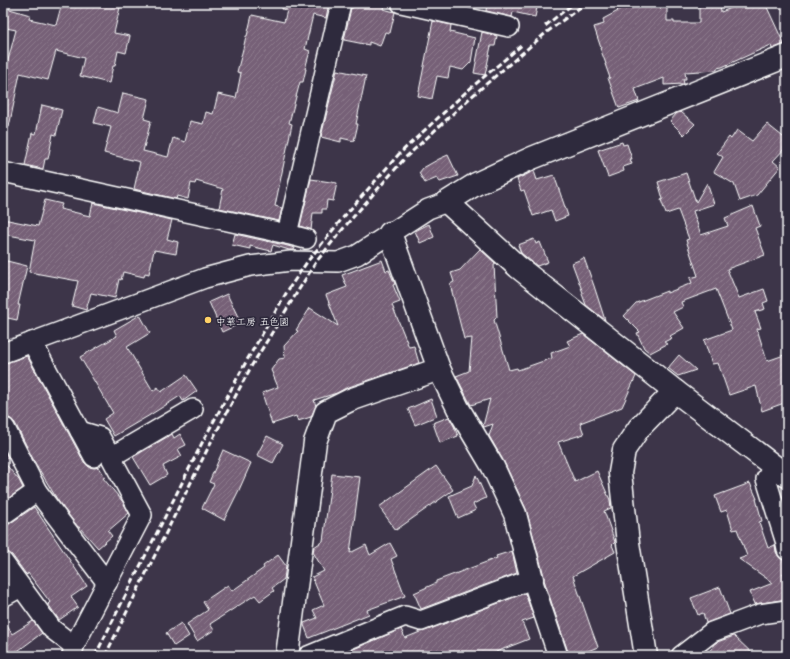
<svg xmlns="http://www.w3.org/2000/svg" width="790" height="659" font-family="'Playpen Sans','Klee One',sans-serif">
	<defs>
		<pattern id="building-hatch" width="6" height="6" patternUnits="userSpaceOnUse"><rect width="6" height="6" fill="#766177"/><path d="M-1 1l2-2M0 6l6-6M5 7l2-2" fill="none" stroke="#8b798b"/></pattern>
	</defs>
	<rect width="100%" height="100%" fill="#3d3549"/>
	<filter id="ink" filterUnits="userSpaceOnUse"><feTurbulence type="fractalNoise" baseFrequency=".025" numOctaves="2"/><feDisplacementMap in="SourceGraphic" scale="8" xChannelSelector="R" yChannelSelector="G"/><feConvolveMatrix kernelMatrix="1 2 1 2 8 2 1 2 1" color-interpolation-filters="sRGB"/></filter>
	<g filter="url(#ink)">
		<!-- building -->
		<g fill="url(#building-hatch)" stroke="#fff">
			<polygon points="62,3 121,3 114,33 130,36 126,53 118,51 115,66 113,66 109,83 80,76 84,58 56,51 48,80 20,73 9,127 3,127 3,63 7,64 16,30 6,28 7,25 3,24 3,7 30,15 29,19 56,25"/>
			<polygon points="283,3 329,3 326,18 313,15 305,49 310,51 305,69 306,69 303,82 300,82 289,123 292,124 275,206 282,208 279,221 219,208 223,189 196,181 195,184 191,183 188,199 177,196 176,199 134,189 140,162 104,153 111,127 94,123 98,107 118,113 123,93 149,99 144,119 151,121 143,151 168,157 173,138 185,142 190,121 203,124 206,112 213,114 218,94 236,98 241,73 237,72 244,45 246,36 247,36 252,15 284,22 287,10 282,9"/>
			<polygon points="359,3 367,3 384,6 383,9 395,12 390,33 385,32 380,46 369,42 369,45 344,40 351,8 353,8 354,5 358,6"/>
			<polygon points="487,3 538,3 535,17 513,12 512,17 486,11"/>
			<polygon points="624,3 667,3 667,21 674,21 674,23 699,23 699,3 720,3 721,12 744,3 765,3 784,44 772,49 771,45 722,67 717,68 717,70 685,72 686,79 683,79 684,84 664,85 664,78 635,89 639,101 619,108 608,78 610,78 605,64 606,64 600,48 601,48 594,27 604,24 603,19 618,11 617,10 625,7"/>
			<polygon points="433,21 451,25 450,32 475,38 471,62 463,70 450,67 448,78 437,76 432,99 418,96"/>
			<polygon points="482,32 497,36 495,46 491,46 485,75 474,73"/>
			<polygon points="337,70 366,76 356,124 358,124 354,141 341,138 341,142 321,137"/>
			<polygon points="42,105 62,110 56,135 53,134 48,159 45,159 43,169 25,165 32,133 36,134"/>
			<polygon points="681,112 695,124 684,135 670,121 677,113"/>
			<polygon points="767,124 787,140 787,146 773,161 780,167 757,195 740,201 734,184 714,172 723,157 717,153 729,137 731,139 737,130 752,141"/>
			<polygon points="622,142 623,145 627,144 632,159 630,159 632,164 623,167 624,171 608,177 598,150"/>
			<polygon points="448,155 458,176 440,182 437,178 425,183 419,173 423,168 439,159"/>
			<polygon points="534,171 537,180 554,175 568,216 555,221 551,210 533,216 524,190 521,191 517,179"/>
			<polygon points="686,173 696,202 707,183 714,204 693,211 701,235 728,226 725,218 753,206 760,226 755,228 765,255 727,269 739,298 764,289 768,301 763,303 765,309 755,312 761,328 757,329 767,361 787,354 787,402 762,411 756,386 729,395 718,363 712,364 704,340 732,330 716,289 681,302 683,307 673,312 684,328 670,336 672,338 664,342 667,344 650,353 644,348 637,333 640,332 624,316 636,303 667,291 667,293 692,283 690,278 698,276 686,240 689,239 678,210 666,214 661,200 663,199 658,182"/>
			<polygon points="311,179 337,183 333,201 327,200 326,209 322,209 322,213 313,213 311,230 300,226"/>
			<polygon points="45,200 62,204 60,209 90,216 93,203 172,220 167,239 178,242 176,254 154,250 149,274 145,273 144,277 123,272 121,280 119,279 115,298 91,293 86,310 72,306 78,281 29,272 35,240 3,234 3,219 38,226"/>
			<polygon points="429,224 434,237 420,243 415,231"/>
			<polygon points="235,234 284,245 295,248 294,250 289,250 273,245 271,251 250,246 250,249 232,245"/>
			<polygon points="534,239 536,244 540,242 548,262 537,266 521,253 518,245"/>
			<polygon points="480,249 496,264 494,265 497,317 494,320 509,370 517,368 518,370 552,358 551,353 570,346 567,341 583,334 636,376 622,407 580,423 584,434 558,442 575,482 597,471 610,500 611,508 604,511 615,542 612,545 615,552 573,576 591,628 598,647 575,656 569,656 568,652 544,580 544,576 526,509 504,462 489,436 493,424 484,427 483,426 490,399 471,405 456,376 469,371 472,338 464,339 450,284 454,282 451,273 460,270"/>
			<polygon points="584,258 594,286 605,320 586,305 582,294 583,293 572,263"/>
			<polygon points="3,260 27,266 18,305 20,305 17,320 3,317"/>
			<polygon points="382,260 386,271 389,270 395,284 393,285 400,302 392,305 409,347 414,346 419,363 346,388 337,393 314,400 316,406 311,417 298,421 296,416 272,424 262,393 278,387 271,370 279,359 285,358 284,346 298,331 296,330 310,308 338,326 326,295 347,287 342,275"/>
			<polygon points="227,294 241,323 222,332 209,302"/>
			<polygon points="140,315 150,333 127,347 153,391 158,387 161,392 186,375 197,391 183,401 180,396 150,415 114,436 104,419 113,413 80,357 117,336 114,330"/>
			<polygon points="679,355 696,370 678,376 668,368"/>
			<polygon points="27,356 84,462 89,467 94,468 99,467 105,477 103,478 123,502 129,513 108,531 112,536 98,548 79,527 78,527 60,504 34,461 15,423 11,419 6,417 3,418 3,364"/>
			<polygon points="431,399 437,416 415,425 408,409"/>
			<polygon points="449,417 454,426 458,436 440,443 433,423"/>
			<polygon points="172,434 174,438 180,434 186,445 178,449 182,456 163,466 167,475 150,485 133,457"/>
			<polygon points="267,436 283,444 273,463 257,455"/>
			<polygon points="3,448 8,457 3,461 19,480 23,488 3,502"/>
			<polygon points="223,450 251,463 239,490 224,520 202,508 214,484 209,482"/>
			<polygon points="436,466 453,490 396,530 379,507"/>
			<polygon points="332,474 360,477 350,553 366,545 370,555 390,543 397,556 391,559 405,596 367,610 369,614 309,638 304,625 304,623 317,618 313,610 324,605 312,577 324,571 313,552 314,547 323,541"/>
			<polygon points="476,475 486,498 473,504 476,510 458,518 449,496 472,486"/>
			<polygon points="750,483 757,499 756,499 762,521 759,522 768,548 775,545 776,552 779,557 783,560 787,561 787,572 783,573 787,587 787,599 755,604 750,592 773,583 739,559 747,556 737,529 733,530 727,510 721,512 715,496"/>
			<polygon points="34,507 87,586 71,597 78,607 59,620 48,604 50,602 28,573 27,575 25,573 12,555 8,552 3,551 3,526 9,524"/>
			<polygon points="512,551 517,573 421,609 414,593 436,583 436,581 497,558 496,556"/>
			<polygon points="278,555 286,566 284,579 272,588 274,591 260,601 255,595 210,624 214,630 197,641 187,624 208,610 203,602 228,585 232,591 264,568 263,566"/>
			<polygon points="720,587 730,614 706,623 703,613 698,615 691,598"/>
			<polygon points="525,593 534,618 522,622 529,639 496,652 498,656 337,656 401,629 405,638 420,632 425,631"/>
			<polygon points="3,619 12,634 33,621 42,633 11,656 3,656"/>
			<polygon points="181,623 189,636 174,646 166,633"/>
			<polygon points="734,636 755,656 705,656 713,647 713,645 717,642"/>
		</g>
		<g fill="none" stroke-linecap="round" stroke-linejoin="round">
			<!-- minor casing -->
			<g stroke="#fff" stroke-width="22">
				<g id="minor">
					<polyline points="401,3 509,27"/>
					<polyline points="3,172 287,234 306,239"/>
					<polyline points="287,234 341,3"/>
					<polyline points="32,342 94,457"/>
					<polyline points="3,353 205,278 250,266 291,261 338,262 357,255 428,209 447,202"/>
					<polyline points="5,428 37,491 107,583"/>
					<polyline points="111,457 193,409"/>
					<polyline points="774,466 766,479 785,540 787,550"/>
					<polyline points="3,515 37,491"/>
					<polyline points="3,562 52,629 74,646"/>
					<polyline points="3,597 21,587"/>
					<polyline points="72,656 74,646 142,515 100,437 80,431"/>
					<polyline points="308,656 405,616 421,621 532,579 558,656"/>
					<polyline points="681,656 712,632 760,614 787,610"/>
				</g>
			</g>
			<!-- tertiary casing -->
			<g stroke="#fff" stroke-width="25">
				<g id="tertiary">
					<polyline points="787,56 532,158 476,184 447,202 518,267 675,391 787,476"/>
					<polyline points="390,233 439,369 458,408 493,467 515,514 532,579"/>
					<polyline points="287,656 315,442 326,412 350,400 439,369"/>
					<polyline points="646,656 628,543 620,473 624,450 639,428 675,391"/>
				</g>
			</g>
			<!-- minor -->
			<use href="#minor" stroke="#2f2a3d" stroke-width="19"/>
			<!-- tertiary -->
			<use href="#tertiary" stroke="#2f2a3d" stroke-width="22"/>
			<!-- rail -->
			<g stroke="#fff" stroke-width="3" stroke-dasharray="6 3" stroke-linecap="butt">
				<polyline points="545,26 574,3"/>
				<polyline points="95,656 203,441 247,360 288,290 307,262 341,220 399,154 466,92 522,45"/>
				<polyline points="105,656 210,444 252,365 316,262 347,224 405,158 471,97 547,32 586,3"/>
			</g>
		</g>
	</g>
	<!-- markers -->
	<circle fill="#ffd166" stroke="#2f2a3d" stroke-width="1.5" cx="208" cy="320" r="4"/>
	<g text-anchor="middle" dominant-baseline="central" stroke-width="3.5" stroke-linejoin="round" paint-order="stroke">
		<!-- poi labels -->
		<g font-size="10" fill="#fff" stroke="#2f2a3d" text-anchor="start">
			<text x="216" y="320">中華工房 五色園</text>
		</g>
	</g>
	<!-- margin -->
	<rect width="790" height="659" fill="none" stroke="#2f2a3d" stroke-width="16"/>
	<rect x="8" y="8" width="774" height="643" fill="none" stroke="#fff" stroke-width="1.5" filter="url(#ink)"/>
</svg>
